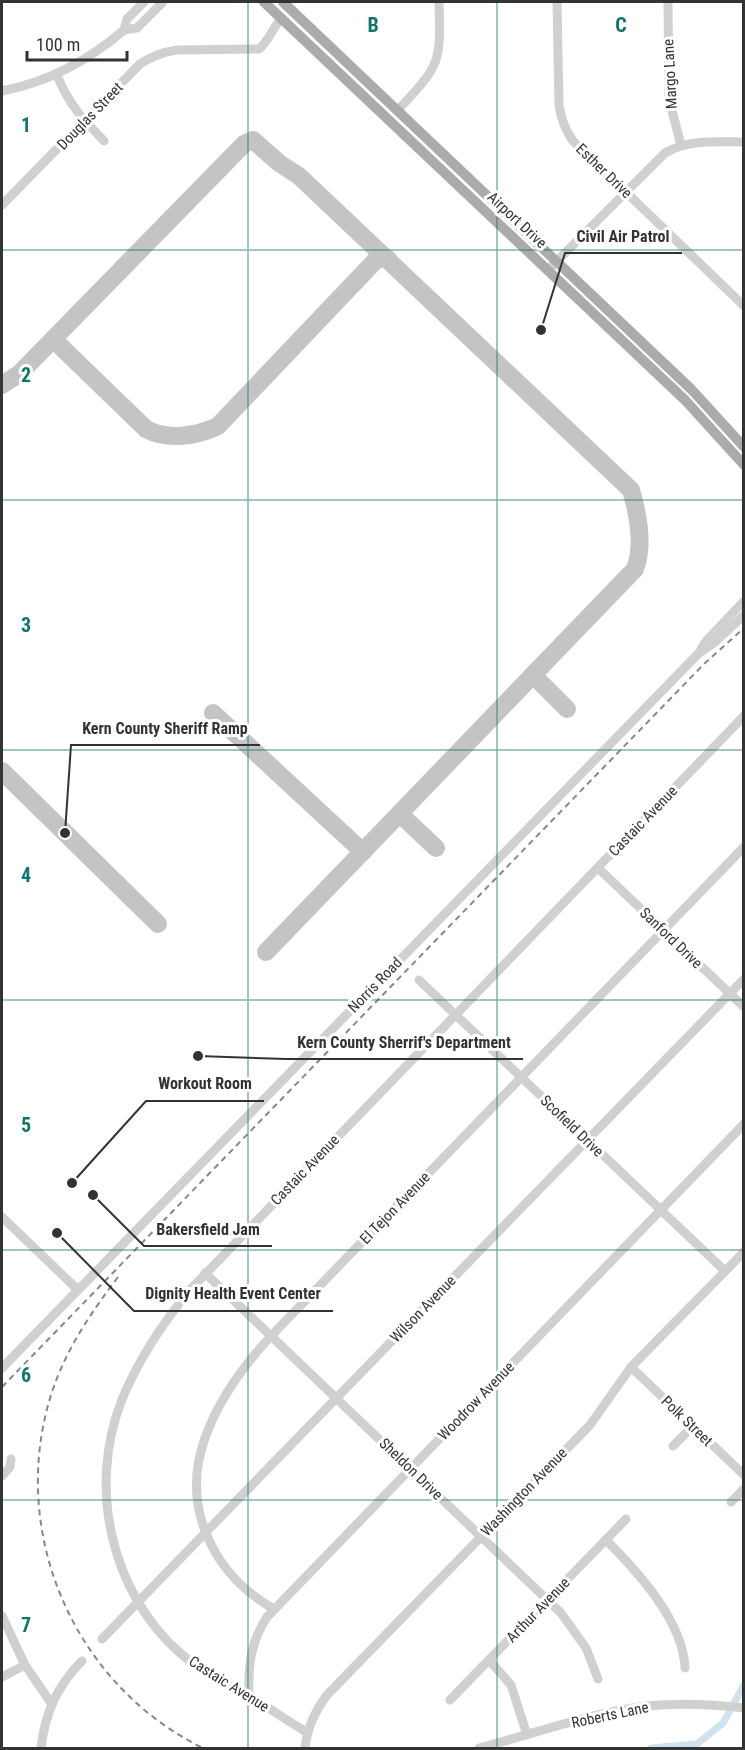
<svg xmlns="http://www.w3.org/2000/svg" width="745" height="1750" font-family="'Roboto Condensed',sans-serif">
	<rect width="100%" height="100%" fill="#fff"/>
	<g fill="none" stroke-linecap="round" stroke-linejoin="round">
		<!-- canal -->
		<polyline stroke="#cfe2ee" stroke-width="7" points="651,1748 697,1744 723,1723 744,1685"/>
		<!-- taxiway -->
		<g stroke="#c4c4c4" stroke-width="18">
			<path d="M53,339L146,429C168,441 197,436 218,426L374,262L380,258L388,259"/>
			<path d="M2,385L19,374L244,144L253,140L279,163L299,176L631,490C638,514 644,546 635,569L266,952"/>
			<polyline points="533,675 567,709"/>
			<polyline points="213,713 363,852"/>
			<polyline points="2,771 158,924"/>
			<polyline points="400,814 436,848"/>
		</g>
		<!-- minor -->
		<g stroke="#d0d0d0" stroke-width="9">
			<polyline points="144,2 127,19 124,30 137,28 163,2"/>
			<path d="M557,2L559,105C561,119 565,130 573,141L744,306"/>
			<polyline points="668,2 669,99 681,145"/>
			<path d="M57,75C69,105 82,118 104,141"/>
			<path d="M2,91C48,82 88,61 124,30"/>
			<path d="M398,110C440,65 441,64 439,2"/>
			<path d="M2,205L140,64C152,56 163,52 177,50L259,49C268,42 273,27 282,18"/>
			<path d="M548,270L665,153C689,139 717,142 744,142"/>
			<polyline points="701,649 707,640 744,601"/>
			<polyline points="598,868 744,1007"/>
			<polyline points="419,980 725,1271"/>
			<polyline points="2,1217 78,1290"/>
			<polyline points="205,1273 561,1613 586,1648 598,1679"/>
			<polyline points="631,1367 744,1475"/>
			<polyline points="2,1368 698,654 715,642 744,615"/>
			<polyline points="673,1446 693,1426"/>
			<polyline points="2,1476 10,1467 11,1459"/>
			<polyline points="731,1502 744,1489"/>
			<path d="M606,1540C638,1572 683,1621 685,1668"/>
			<path d="M274,1609C214,1575 181,1509 204,1441C217,1402 243,1366 271,1336L744,847"/>
			<polyline points="2,1616 25,1665 51,1703"/>
			<polyline points="102,1639 744,979"/>
			<polyline points="489,1660 511,1685 527,1735"/>
			<polyline points="2,1677 25,1665"/>
			<path d="M249,1697C248,1667 250,1643 267,1617L744,1124"/>
			<polyline points="450,1700 626,1519"/>
			<path d="M308,1733C288,1721 269,1708 250,1697C225,1683 202,1672 180,1653C111,1592 88,1488 121,1402C137,1362 162,1324 190,1290L744,716"/>
			<path d="M41,1748C45,1713 57,1686 82,1661"/>
			<path d="M305,1748C307,1728 315,1711 327,1695L590,1425L631,1367L744,1252"/>
			<path d="M479,1748C534,1734 589,1713 646,1706C678,1703 711,1704 744,1708"/>
		</g>
		<!-- major -->
		<g stroke="#ababab" stroke-width="10">
			<polyline points="264,2 685,400 744,465"/>
			<polyline points="283,2 692,390 744,447"/>
		</g>
		<!-- rail -->
		<g stroke="#888" stroke-width="2" stroke-dasharray="6 4.5" stroke-linecap="butt">
			<path d="M118,1277C90,1314 65,1351 51,1395C8,1533 74,1685 203,1748"/>
			<polyline points="2,1387 704,664 744,628"/>
		</g>
	</g>
	<!-- grid -->
	<path fill="none" stroke="#0f766e" stroke-width="1.5" stroke-opacity="0.55" d="M248,2V1748M497,2V1748M2,250H744M2,500H744M2,750H744M2,1000H744M2,1250H744M2,1500H744"/>
	<g text-anchor="middle" dominant-baseline="central" stroke-width="6" stroke-linejoin="round" paint-order="stroke">
		<!-- street labels -->
		<g font-size="15" fill="#333" stroke="#fff">
			<text transform="translate(670 74) rotate(-93)">Margo Lane</text>
			<text transform="translate(90 116) rotate(-46)">Douglas Street</text>
			<text transform="translate(604 171) rotate(44)">Esther Drive</text>
			<text transform="translate(517 220) rotate(43)">Airport Drive</text>
			<text transform="translate(643 821) rotate(-46)">Castaic Avenue</text>
			<text transform="translate(671 938) rotate(44)">Sanford Drive</text>
			<text transform="translate(375 985) rotate(-46)">Norris Road</text>
			<text transform="translate(572 1126) rotate(44)">Scofield Drive</text>
			<text transform="translate(305 1170) rotate(-46)">Castaic Avenue</text>
			<text transform="translate(395 1208) rotate(-46)">El Tejon Avenue</text>
			<text transform="translate(423 1309) rotate(-46)">Wilson Avenue</text>
			<text transform="translate(476 1401) rotate(-46)">Woodrow Avenue</text>
			<text transform="translate(687 1421) rotate(44)">Polk Street</text>
			<text transform="translate(411 1469) rotate(44)">Sheldon Drive</text>
			<text transform="translate(524 1492) rotate(-46)">Washington Avenue</text>
			<text transform="translate(538 1610) rotate(-46)">Arthur Avenue</text>
			<text transform="translate(229 1684) rotate(32)">Castaic Avenue</text>
			<text transform="translate(610 1715) rotate(-12)">Roberts Lane</text>
		</g>
	</g>
	<g font-size="20" text-anchor="middle" font-weight="bold" fill="#0f766e" stroke="#fff" stroke-width="6" stroke-linejoin="round" paint-order="stroke">
		<text x="373" y="32">B</text>
		<text x="621" y="32">C</text>
		<text x="26" y="132">1</text>
		<text x="26" y="382">2</text>
		<text x="26" y="632">3</text>
		<text x="26" y="882">4</text>
		<text x="26" y="1132">5</text>
		<text x="26" y="1382">6</text>
		<text x="26" y="1632">7</text>
	</g>
	<!-- callouts -->
	<path fill="none" stroke="#333" stroke-width="2" d="M541 330L565 253H682M65 833L71 745H260M198 1056L286 1059H523M72 1183L146 1101H264M93 1195L144 1246H272M57 1233L134 1311H333"/>
	<g fill="#333" stroke="#fff" stroke-width="2">
		<circle cx="541" cy="330" r="6"/>
		<circle cx="65" cy="833" r="6"/>
		<circle cx="198" cy="1056" r="6"/>
		<circle cx="72" cy="1183" r="6"/>
		<circle cx="93" cy="1195" r="6"/>
		<circle cx="57" cy="1233" r="6"/>
	</g>
	<g font-size="16" text-anchor="middle" font-weight="bold" fill="#333" stroke="#fff" stroke-width="6" stroke-linejoin="round" paint-order="stroke">
		<text x="623" y="242">Civil Air Patrol</text>
		<text x="165" y="734">Kern County Sheriff Ramp</text>
		<text x="404" y="1048">Kern County Sherrif's Department</text>
		<text x="205" y="1089">Workout Room</text>
		<text x="208" y="1235">Bakersfield Jam</text>
		<text x="233" y="1299">Dignity Health Event Center</text>
	</g>
	<!-- border -->
	<rect width="745" height="1750" fill="none" stroke="#333333" stroke-width="6"/>
	<!-- scale -->
	<path d="M27 51v9h100v-9" fill="none" stroke="#333333" stroke-width="3"/>
	<text x="36" y="51" font-size="18" fill="#333333" stroke="#ffffff" stroke-width="4.5" paint-order="stroke">100 m</text>
</svg>
